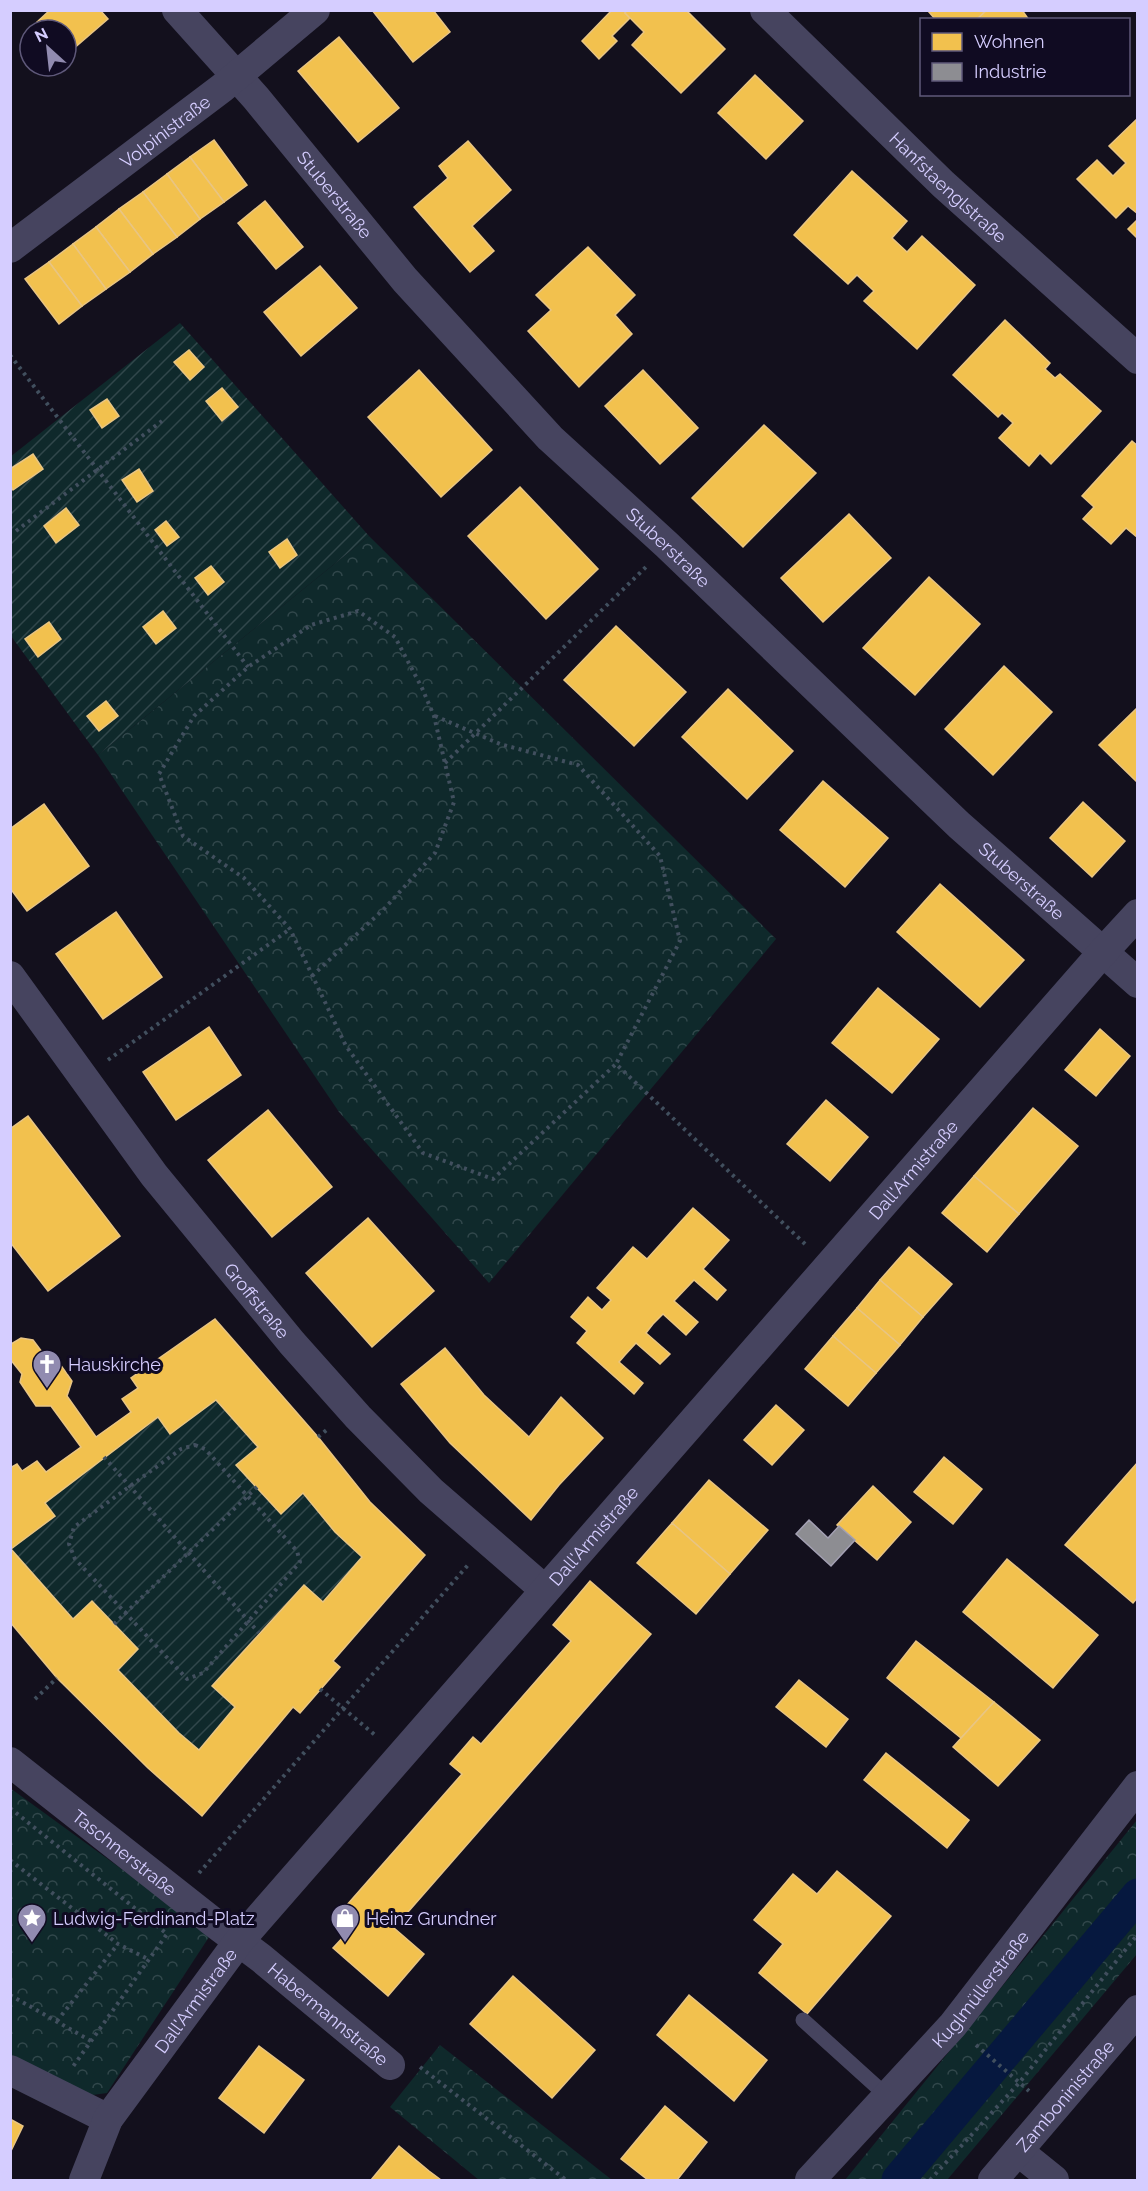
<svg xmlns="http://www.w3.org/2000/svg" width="1148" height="2191" font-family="Raleway,sans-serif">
	<defs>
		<pattern id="park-crowns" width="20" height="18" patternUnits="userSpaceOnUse" patternTransform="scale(1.5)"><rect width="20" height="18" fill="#0f292b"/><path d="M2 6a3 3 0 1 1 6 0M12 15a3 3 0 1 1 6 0" fill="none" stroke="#31474b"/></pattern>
		<pattern id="garden-furrows" width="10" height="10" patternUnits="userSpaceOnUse" patternTransform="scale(1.5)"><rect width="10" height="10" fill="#0f292b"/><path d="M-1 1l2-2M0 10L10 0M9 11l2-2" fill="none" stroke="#31474b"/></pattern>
	</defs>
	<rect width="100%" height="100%" fill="#13101d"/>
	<!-- park -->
	<g fill="url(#park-crowns)">
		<polygon points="369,536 776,939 489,1283 339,1112 98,755"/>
		<polygon points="10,1788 211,1934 107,2093 85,2096 11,2058"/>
		<polygon points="1137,1820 1137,1954 947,2180 845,2180"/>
		<polygon points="440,2045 612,2180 479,2180 390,2107"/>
	</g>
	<!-- garden -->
	<g fill="url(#garden-furrows)">
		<polygon points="180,323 369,536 98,755 11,636 10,457"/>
		<polygon points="216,1400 258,1447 237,1465 280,1513 303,1493 362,1557 323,1602 303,1585 212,1685 235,1707 199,1750 179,1733 118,1670 138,1649 92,1602 73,1619 11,1549 55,1517 45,1503 158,1417 170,1433"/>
	</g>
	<!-- homes -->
	<g fill="#f2c14e" stroke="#e9c583" stroke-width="1.5" fill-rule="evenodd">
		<polygon points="50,10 100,10 108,19 66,55 66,30 44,30 37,22"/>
		<polygon points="372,10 433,10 450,32 413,62"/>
		<polygon points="612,10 627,10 625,13 630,18 612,36 617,41 599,59 582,41"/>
		<polygon points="627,10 686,10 725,49 681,93 632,45 644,32 625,13"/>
		<polygon points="982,10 984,13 976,20 936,20 928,11"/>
		<polygon points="987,10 1022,10 1029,20 976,20"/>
		<polygon points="339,37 399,108 358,142 298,71"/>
		<polygon points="755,75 803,121 766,159 718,113"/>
		<polygon points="1138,118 1138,214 1128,206 1116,218 1077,179 1097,160 1113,176 1126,163 1109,146"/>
		<polygon points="214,140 247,185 224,202 190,157"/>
		<polygon points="468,141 511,190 472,226 494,251 470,272 414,207 448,178 439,166"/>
		<polygon points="190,157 224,202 200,219 167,174"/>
		<polygon points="852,171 907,221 892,238 907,252 922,236 975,285 917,349 864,301 874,291 857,275 848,284 794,235"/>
		<polygon points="167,174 200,219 177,237 143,192"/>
		<polygon points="143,192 177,237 153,254 119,209"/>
		<polygon points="265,201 303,247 276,269 238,223"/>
		<polygon points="119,209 153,254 130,272 96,227"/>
		<polygon points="1138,219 1138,239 1128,229"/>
		<polygon points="96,227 130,272 106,289 73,244"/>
		<polygon points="73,244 106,289 82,306 49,262"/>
		<polygon points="588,247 635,295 615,315 632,334 579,387 528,331 551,310 536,295"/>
		<polygon points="49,262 82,306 59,324 25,279"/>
		<polygon points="320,266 357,308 301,356 264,312"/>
		<polygon points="1005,320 1050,363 1045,369 1055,378 1060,374 1101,411 1051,464 1040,453 1029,466 999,438 1013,423 1002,413 998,417 953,375"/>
		<polygon points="189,350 204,367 190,380 174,362"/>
		<polygon points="419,370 492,450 441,497 368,417"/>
		<polygon points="643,370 698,428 660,464 605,406"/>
		<polygon points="222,388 238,407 222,421 206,401"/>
		<polygon points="107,399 119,416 102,428 90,410"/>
		<polygon points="764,425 816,473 743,547 692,498"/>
		<polygon points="1132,441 1138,446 1138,538 1126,528 1111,544 1083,519 1094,507 1082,496"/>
		<polygon points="33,454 43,469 13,490 10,485 10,469"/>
		<polygon points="139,469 153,491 137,502 122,480"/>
		<polygon points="520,487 598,569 546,619 468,536"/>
		<polygon points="66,508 79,525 56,543 44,526"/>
		<polygon points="849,514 891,558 823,622 781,578"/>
		<polygon points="166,521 179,537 167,546 155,530"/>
		<polygon points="287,539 297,555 280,568 269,552"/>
		<polygon points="211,566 224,582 208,595 195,578"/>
		<polygon points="929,577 980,624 915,695 863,648"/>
		<polygon points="163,611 176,628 156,644 143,627"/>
		<polygon points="49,622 61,639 38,657 25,639"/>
		<polygon points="616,626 686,692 634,746 564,680"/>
		<polygon points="1004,666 1052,712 993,775 945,729"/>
		<polygon points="728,689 793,751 747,799 682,737"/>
		<polygon points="106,701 118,716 99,731 87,716"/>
		<polygon points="1138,707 1138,783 1099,745"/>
		<polygon points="823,781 888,838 845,887 780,830"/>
		<polygon points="1083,802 1125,841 1092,877 1050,838"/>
		<polygon points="44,804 89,866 27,911 10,888 10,829"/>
		<polygon points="940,884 1024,960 980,1007 897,932"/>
		<polygon points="116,912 162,977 103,1019 56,954"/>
		<polygon points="878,988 939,1039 892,1093 832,1043"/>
		<polygon points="209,1027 241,1075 176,1120 143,1072"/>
		<polygon points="1100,1029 1130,1056 1096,1096 1065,1070"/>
		<polygon points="826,1100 868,1137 830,1181 787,1144"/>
		<polygon points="1033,1108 1078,1146 1019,1214 974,1176"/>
		<polygon points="268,1110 332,1187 272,1237 208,1160"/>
		<polygon points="28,1116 120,1236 48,1291 10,1242 10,1129"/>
		<polygon points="974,1176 1019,1214 987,1252 942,1213"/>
		<polygon points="693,1208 729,1240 703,1269 726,1290 717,1300 694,1280 674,1301 698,1322 686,1335 663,1314 653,1324 646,1333 670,1354 660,1364 636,1343 625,1355 619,1362 643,1383 634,1394 577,1343 587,1331 571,1317 588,1297 602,1310 611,1300 597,1288 633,1247 647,1259"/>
		<polygon points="368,1218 434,1291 372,1347 306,1273"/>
		<polygon points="909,1247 952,1284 923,1317 880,1280"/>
		<polygon points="880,1280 923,1317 900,1345 857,1308"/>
		<polygon points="857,1308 900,1345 876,1373 833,1336"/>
		<path d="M215,1319L318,1437L370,1502L425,1555L333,1661L340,1667L300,1713L293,1707L202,1816L148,1768L57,1678L10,1622V1468L17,1464L22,1471L37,1461L46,1472L81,1447L51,1406H36L20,1382L22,1374L10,1359V1348L11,1344L21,1338L33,1340L45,1356L55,1357L72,1381L67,1396L96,1437L131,1412L122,1399L138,1388L131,1378ZM216,1400L258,1447L236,1465L281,1514L303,1493L335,1532L362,1557L323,1602L304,1585L212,1686L235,1707L199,1750L179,1733L118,1670L138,1649L92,1601L73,1619L11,1549L55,1516L45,1503L158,1417L170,1434Z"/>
		<polygon points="833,1336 876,1373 848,1406 805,1369"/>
		<polygon points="445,1348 484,1395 529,1437 561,1397 603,1438 559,1485 531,1520 450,1443 401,1384"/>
		<polygon points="776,1405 804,1430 772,1465 744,1440"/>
		<polygon points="944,1457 982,1489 953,1524 914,1492"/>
		<polygon points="1138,1462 1138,1597 1133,1603 1065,1545"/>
		<polygon points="709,1480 768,1530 730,1574 672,1523"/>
		<polygon points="873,1486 911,1522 877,1560 837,1525"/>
		<polygon points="672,1523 730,1574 696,1614 637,1563"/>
		<polygon points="1007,1559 1098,1635 1053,1688 963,1612"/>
		<polygon points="590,1581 651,1634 394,1928 424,1954 388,1996 333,1948 346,1934 332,1922 462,1774 450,1764 473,1737 481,1744 571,1641 553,1625"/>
		<polygon points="916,1641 994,1702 961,1738 887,1678"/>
		<polygon points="799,1680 848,1719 826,1747 776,1707"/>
		<polygon points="994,1702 1040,1740 998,1786 953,1747"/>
		<polygon points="886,1753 969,1820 947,1848 864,1780"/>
		<polygon points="837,1871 891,1916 807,2014 759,1973 783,1944 754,1920 793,1874 817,1894"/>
		<polygon points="513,1976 595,2050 552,2098 470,2024"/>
		<polygon points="689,1995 767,2060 734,2101 657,2035"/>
		<polygon points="259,2046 304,2080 264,2133 219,2098"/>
		<polygon points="665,2106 707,2142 677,2180 648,2180 621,2159"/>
		<polygon points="10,2119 23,2126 10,2153"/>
		<polygon points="399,2146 429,2171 441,2180 371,2180"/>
	</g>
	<!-- industry -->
	<polygon fill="#8d8d92" stroke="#a3a0b3" stroke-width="1.5" points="809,1520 828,1538 839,1526 855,1540 831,1566 796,1534"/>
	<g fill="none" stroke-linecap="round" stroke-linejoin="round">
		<!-- canal -->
		<polyline stroke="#06183f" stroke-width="33" points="898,2180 1138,1895"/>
		<!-- path -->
		<g stroke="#414f5e" stroke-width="4" stroke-dasharray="3 4.5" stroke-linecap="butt">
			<polyline points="10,355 248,667"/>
			<polyline points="16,531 162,421"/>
			<polyline points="435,716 500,744 578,765 660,856 680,941 616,1064"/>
			<polyline points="445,763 646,567"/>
			<polyline points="312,976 385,908 435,853 454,802 434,716 422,688 395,637 358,611 311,625 248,667 194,716 159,774 183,836 244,878 290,929 346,1046 423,1153 493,1179 616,1064 806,1245"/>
			<polyline points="108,1060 290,929"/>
			<polyline points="318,1437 329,1428"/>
			<polygon points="195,1445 205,1449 297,1551 300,1562 203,1673 187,1679 75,1559 69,1544 74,1527 181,1449"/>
			<polyline points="104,1457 259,1633"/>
			<polyline points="114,1624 257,1487"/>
			<polyline points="320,1689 375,1735"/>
			<polyline points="35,1699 57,1678"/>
			<polyline points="10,1808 167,1934 72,2068"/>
			<polyline points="10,1860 118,1944 148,1959"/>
			<polyline points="199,1873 468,1565"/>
			<polyline points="10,1995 91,2041"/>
			<polyline points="57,2021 118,1944"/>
			<polyline points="976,2045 1029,2091"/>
			<polyline points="420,2067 566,2180"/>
			<polyline points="930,2180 1019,2083 1138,1934"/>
		</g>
		<!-- lane -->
		<polyline stroke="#46445f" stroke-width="15" points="803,2020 887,2096"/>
		<!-- street -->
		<g stroke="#46445f" stroke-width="30">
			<path id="s1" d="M177,10L256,98L405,280L550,438L667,545L959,825L1138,983"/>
			<path id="s2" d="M765,10L943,184L1138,359"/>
			<path id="s3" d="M10,248L222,88L315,10"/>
			<path id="s4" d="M10,976L154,1175L292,1343L358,1417L431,1491L545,1590"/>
			<path id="s5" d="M10,1762L213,1922L261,1958L390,2065"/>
			<polyline points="10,2070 108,2119"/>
			<polyline points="1018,2151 1054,2180"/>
			<path id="s6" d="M84,2180L108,2119L239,1941L1103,952L1138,914"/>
			<path id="s7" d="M810,2180L953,2025L1138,1786"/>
			<path id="s8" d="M993,2180L1138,2010"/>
		</g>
	</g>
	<!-- icons -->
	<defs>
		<g id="church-pin" transform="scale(1.5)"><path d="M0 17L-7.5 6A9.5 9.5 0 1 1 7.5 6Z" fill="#918bb0" stroke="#100b22"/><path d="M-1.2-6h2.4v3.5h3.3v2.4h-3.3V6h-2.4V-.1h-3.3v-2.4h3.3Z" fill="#fff"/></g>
		<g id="sight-pin" transform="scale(1.5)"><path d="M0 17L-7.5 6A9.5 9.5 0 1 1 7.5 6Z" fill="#918bb0" stroke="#100b22"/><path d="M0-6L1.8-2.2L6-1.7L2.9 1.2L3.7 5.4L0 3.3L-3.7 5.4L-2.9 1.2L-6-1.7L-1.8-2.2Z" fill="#fff"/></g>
		<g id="shop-pin" transform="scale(1.5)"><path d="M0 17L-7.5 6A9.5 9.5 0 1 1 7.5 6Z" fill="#918bb0" stroke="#100b22"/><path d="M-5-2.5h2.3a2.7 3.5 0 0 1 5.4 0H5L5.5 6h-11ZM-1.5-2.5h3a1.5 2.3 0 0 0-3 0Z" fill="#fff"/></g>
	</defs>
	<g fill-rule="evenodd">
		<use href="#church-pin" x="47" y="1364"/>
		<use href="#sight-pin" x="32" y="1918"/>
		<use href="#shop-pin" x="345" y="1918"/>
	</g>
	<g text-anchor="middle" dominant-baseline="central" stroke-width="6" stroke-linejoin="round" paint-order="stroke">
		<!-- street labels -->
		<g font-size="18" fill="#d5cdff" stroke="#100b22">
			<text stroke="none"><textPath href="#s3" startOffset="194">Volpinistraße</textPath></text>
			<text stroke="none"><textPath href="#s2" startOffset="255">Hanfstaenglstraße</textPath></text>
			<text stroke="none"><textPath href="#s1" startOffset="243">Stuberstraße</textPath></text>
			<text stroke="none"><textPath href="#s1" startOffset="729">Stuberstraße</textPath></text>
			<text stroke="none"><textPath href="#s1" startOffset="1215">Stuberstraße</textPath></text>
			<text stroke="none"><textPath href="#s6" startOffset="1311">Dall'Armistraße</textPath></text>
			<text stroke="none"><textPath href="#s4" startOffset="408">Groffstraße</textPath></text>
			<text stroke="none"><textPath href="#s6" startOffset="825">Dall'Armistraße</textPath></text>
			<text stroke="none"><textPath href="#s5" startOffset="146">Taschnerstraße</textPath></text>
			<text stroke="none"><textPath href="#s7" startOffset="256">Kuglmüllerstraße</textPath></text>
			<text stroke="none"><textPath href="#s6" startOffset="213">Dall'Armistraße</textPath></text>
			<text stroke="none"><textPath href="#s5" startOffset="406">Habermannstraße</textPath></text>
			<text stroke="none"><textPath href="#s8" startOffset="111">Zamboninistraße</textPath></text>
		</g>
		<!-- poi labels -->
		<g font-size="18" fill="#d5cdff" stroke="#100b22" text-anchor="start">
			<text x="68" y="1364">Hauskirche</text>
			<text x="53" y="1918">Ludwig-Ferdinand-Platz</text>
			<text x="366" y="1918">Heinz Grundner</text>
		</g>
	</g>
	<!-- border -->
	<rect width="1148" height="2191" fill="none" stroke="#d5cdff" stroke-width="24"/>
	<!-- legend -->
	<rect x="920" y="18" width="210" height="78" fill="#100b22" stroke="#5f597a" stroke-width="1.5"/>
	<rect x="932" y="33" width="30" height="18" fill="#f2c14e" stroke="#5f597a" stroke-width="1.5"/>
	<text x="974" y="48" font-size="18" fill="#d5cdff">Wohnen</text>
	<rect x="932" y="63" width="30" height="18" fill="#8d8d92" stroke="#5f597a" stroke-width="1.5"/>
	<text x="974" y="78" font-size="18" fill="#d5cdff">Industrie</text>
	<!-- north arrow -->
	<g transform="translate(48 48) rotate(333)"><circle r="28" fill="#100b22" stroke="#5f597a" stroke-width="1.5"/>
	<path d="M0-4.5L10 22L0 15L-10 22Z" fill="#918bb0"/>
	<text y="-9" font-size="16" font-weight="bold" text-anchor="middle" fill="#d5cdff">N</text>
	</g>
</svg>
